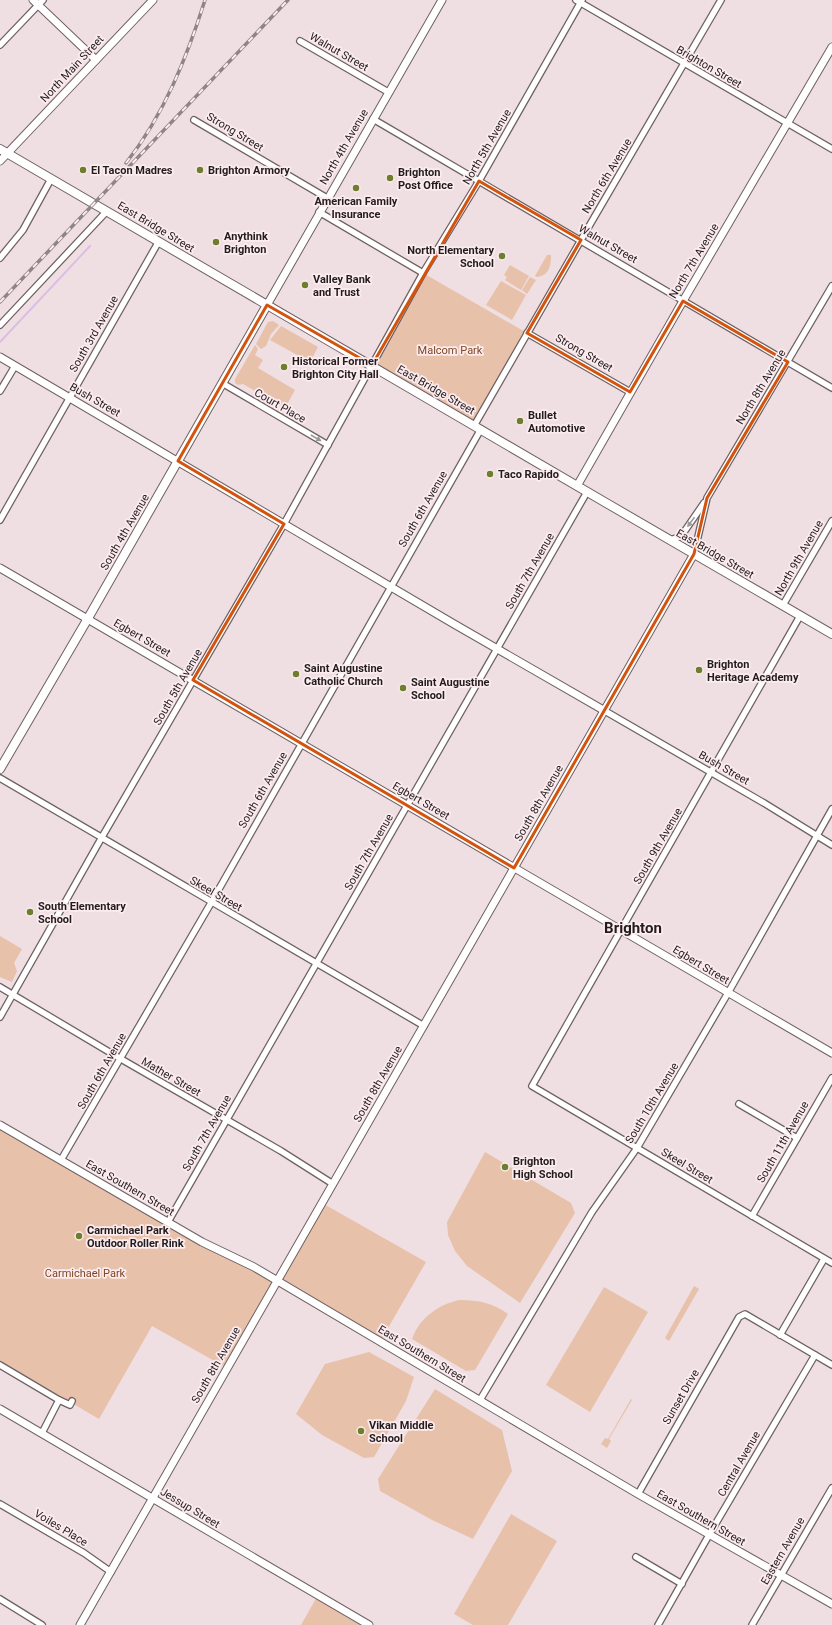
<svg xmlns="http://www.w3.org/2000/svg" width="832" height="1625" font-family="Roboto,sans-serif">
	<rect width="100%" height="100%" fill="#efdfe2"/>
	<!-- green -->
	<g fill="#e8c1ab">
		<path d="M547,255H551C551,266 549,276 536,277L535,276Z"/>
		<polygon points="510,265 529,276 521,290 505,280 507,277 504,275"/>
		<polygon points="423,273 527,333 474,426 372,365"/>
		<polygon points="530,277 536,280 527,294 522,290"/>
		<polygon points="501,281 526,295 512,320 486,305"/>
		<polygon points="273,321 279,325 271,334 266,346 261,349 256,344 268,322"/>
		<polygon points="281,326 318,347 310,362 270,340"/>
		<polygon points="255,345 258,349 255,355 263,360 258,368 295,390 285,408 243,384 238,385 235,383 235,379"/>
		<polygon points="0,936 22,949 14,963 17,971 12,982 0,977"/>
		<polygon points="0,1125 277,1281 322,1203 426,1262 380,1342 277,1281 227,1368 152,1326 99,1419 0,1361"/>
		<polygon points="485,1152 571,1203 575,1213 520,1303 467,1266 455,1251 448,1235 447,1222"/>
		<polygon points="694,1286 699,1289 669,1341 665,1338"/>
		<polygon points="604,1287 648,1312 590,1412 546,1385"/>
		<path d="M460,1300C479,1300 493,1303 508,1314L475,1370L466,1371L412,1339C419,1318 439,1304 460,1300Z"/>
		<polygon points="369,1352 414,1377 406,1401 374,1457 364,1458 322,1435 296,1414 325,1364"/>
		<polygon points="435,1389 502,1430 512,1471 473,1539 432,1520 380,1491 378,1479"/>
		<polygon points="631,1399 632,1400 609,1439 611,1441 607,1448 601,1444 605,1438 608,1439"/>
		<polygon points="511,1514 557,1541 508,1625 473,1625 454,1614"/>
		<polygon points="318,1595 369,1625 301,1625"/>
	</g>
	<g fill="none" stroke-linecap="round" stroke-linejoin="round">
		<!-- stream -->
		<polyline stroke="#dcbde4" stroke-width="2" points="0,342 90,246"/>
		<!-- minor casing -->
		<g stroke="#6e6163" stroke-width="8">
			<g id="minor">
				<polyline points="576,0 832,149"/>
				<polyline points="300,41 388,92"/>
				<polyline points="0,45 43,0"/>
				<polyline points="373,119 832,388"/>
				<polyline points="194,120 327,198"/>
				<polyline points="319,212 423,273"/>
				<polyline points="0,258 23,230 51,179"/>
				<polyline points="0,325 107,211"/>
				<polyline points="527,333 630,392"/>
				<polyline points="222,383 328,445"/>
				<polyline points="0,391 15,366"/>
				<polyline points="474,426 581,240 721,0"/>
				<polyline points="0,520 159,241"/>
				<polyline points="670,540 679,537 684,532 704,503"/>
				<polyline points="694,554 707,498 832,286"/>
				<polyline points="783,605 832,521"/>
				<path d="M800,616C712,773 621,929 532,1086L832,1263"/>
				<polyline points="605,711 764,803 832,845"/>
				<path d="M0,778C141,861 282,944 424,1026"/>
				<polyline points="0,987 121,1059 281,1151 333,1184"/>
				<polyline points="0,1017 102,837 284,524 423,273 479,181 582,0"/>
				<polyline points="739,1104 797,1138"/>
				<polyline points="61,1160 211,903 481,429"/>
				<polyline points="752,1216 832,1078"/>
				<polyline points="168,1222 587,492"/>
				<polyline points="780,1335 824,1259"/>
				<polyline points="0,1365 59,1400"/>
				<polyline points="480,1400 592,1212 637,1148 728,993 832,809"/>
				<polyline points="42,1433 59,1400 70,1405 72,1401"/>
				<polyline points="638,1494 739,1317 745,1314 832,1365"/>
				<polyline points="0,1504 84,1553 111,1572"/>
				<polyline points="636,1557 682,1584"/>
				<polyline points="0,1599 42,1625"/>
				<polyline points="658,1625 709,1535 815,1355"/>
				<polyline points="752,1625 832,1488"/>
			</g>
		</g>
		<!-- tertiary casing -->
		<g stroke="#6e6163" stroke-width="9">
			<g id="tertiary">
				<polyline points="33,0 96,60"/>
				<polyline points="0,161 153,0"/>
				<polyline points="267,305 442,0"/>
				<polyline points="0,357 454,624 605,711"/>
				<polyline points="577,486 683,301 832,47"/>
				<polyline points="0,568 832,1053"/>
				<polyline points="0,1125 202,1242 254,1267 638,1494 832,1604"/>
				<polyline points="0,1409 369,1625"/>
				<polyline points="80,1625 694,554"/>
			</g>
		</g>
		<!-- secondary casing -->
		<g stroke="#6e6163" stroke-width="10">
			<g id="secondary">
				<polyline points="0,149 608,504 832,634"/>
				<polyline points="0,769 87,620 267,305"/>
			</g>
		</g>
		<!-- minor -->
		<use href="#minor" stroke="#fff" stroke-width="5.5"/>
		<!-- tertiary -->
		<use href="#tertiary" stroke="#fff" stroke-width="7"/>
		<!-- secondary -->
		<use href="#secondary" stroke="#fff" stroke-width="8"/>
		<!-- rail casing -->
		<g stroke="#8f8486" stroke-width="3.5">
			<g id="rail">
				<path d="M126,163C164,115 187,57 205,0"/>
				<polyline points="0,302 288,0"/>
			</g>
		</g>
		<!-- rail -->
		<use href="#rail" stroke="#fcecef" stroke-width="2" stroke-dasharray="6" stroke-linecap="butt"/>
	</g>
	<!-- one-way arrows -->
	<defs><path id="oneway-solid" d="M-6-.8H1V-3.2L6.5 0L1 3.2V.8H-6Z"/></defs>
	<g fill="#9c9999">
		<use href="#oneway-solid" transform="translate(316 438) rotate(30)"/>
		<use href="#oneway-solid" transform="translate(691 522) rotate(126)"/>
	</g>
	<!-- marked area -->
	<path fill="none" stroke="#d4530e" stroke-width="3" stroke-linejoin="round" d="M479,181L581,240L527,333L630,392L683,301L788,362L707,498L694,554L514,868L193,680L284,524L178,461L267,305L372,365Z"/>
	<!-- markers -->
	<g fill="#6d7e2d" stroke="#fcecef" stroke-width="1.5">
		<circle cx="83" cy="170" r="4"/>
		<circle cx="200" cy="170" r="4"/>
		<circle cx="390" cy="178" r="4"/>
		<circle cx="356" cy="188" r="4"/>
		<circle cx="216" cy="242" r="4"/>
		<circle cx="502" cy="256" r="4"/>
		<circle cx="305" cy="285" r="4"/>
		<circle cx="284" cy="367" r="4"/>
		<circle cx="520" cy="421" r="4"/>
		<circle cx="490" cy="474" r="4"/>
		<circle cx="699" cy="670" r="4"/>
		<circle cx="296" cy="674" r="4"/>
		<circle cx="403" cy="688" r="4"/>
		<circle cx="30" cy="912" r="4"/>
		<circle cx="505" cy="1167" r="4"/>
		<circle cx="79" cy="1236" r="4"/>
		<circle cx="361" cy="1431" r="4"/>
	</g>
	<g text-anchor="middle" dominant-baseline="central" stroke-width="3.5" stroke-linejoin="round" paint-order="stroke">
		<!-- street labels -->
		<g font-size="11" fill="#221c1d" stroke="#fcecef">
			<text transform="translate(339 52) rotate(30)">Walnut Street</text>
			<text transform="translate(709 67) rotate(30)">Brighton Street</text>
			<text transform="translate(72 69) rotate(-47)">North Main Street</text>
			<text transform="translate(235 132) rotate(31)">Strong Street</text>
			<text transform="translate(344 147) rotate(-60)">North 4th Avenue</text>
			<text transform="translate(487 147) rotate(-60)">North 5th Avenue</text>
			<text transform="translate(607 176) rotate(-59)">North 6th Avenue</text>
			<text transform="translate(156 227) rotate(31)">East Bridge Street</text>
			<text transform="translate(608 244) rotate(30)">Walnut Street</text>
			<text transform="translate(694 261) rotate(-59)">North 7th Avenue</text>
			<text transform="translate(94 334) rotate(-60)">South 3rd Avenue</text>
			<text transform="translate(584 353) rotate(30)">Strong Street</text>
			<text transform="translate(761 387) rotate(-59)">North 8th Avenue</text>
			<text transform="translate(436 390) rotate(30)">East Bridge Street</text>
			<text transform="translate(95 400) rotate(30)">Bush Street</text>
			<text transform="translate(280 406) rotate(30)">Court Place</text>
			<text transform="translate(423 509) rotate(-60)">South 6th Avenue</text>
			<text transform="translate(125 532) rotate(-60)">South 4th Avenue</text>
			<text transform="translate(715 554) rotate(30)">East Bridge Street</text>
			<text transform="translate(799 558) rotate(-60)">North 9th Avenue</text>
			<text transform="translate(530 571) rotate(-60)">South 7th Avenue</text>
			<text transform="translate(142 638) rotate(30)">Egbert Street</text>
			<text transform="translate(178 687) rotate(-60)">South 5th Avenue</text>
			<text transform="translate(724 768) rotate(30)">Bush Street</text>
			<text transform="translate(263 790) rotate(-60)">South 6th Avenue</text>
			<text transform="translate(421 801) rotate(30)">Egbert Street</text>
			<text transform="translate(539 803) rotate(-60)">South 8th Avenue</text>
			<text transform="translate(658 846) rotate(-60)">South 9th Avenue</text>
			<text transform="translate(369 852) rotate(-60)">South 7th Avenue</text>
			<text transform="translate(216 894) rotate(30)">Skeel Street</text>
			<text transform="translate(701 965) rotate(31)">Egbert Street</text>
			<text transform="translate(102 1071) rotate(-60)">South 6th Avenue</text>
			<text transform="translate(171 1077) rotate(30)">Mather Street</text>
			<text transform="translate(378 1084) rotate(-60)">South 8th Avenue</text>
			<text transform="translate(652 1103) rotate(-59)">South 10th Avenue</text>
			<text transform="translate(207 1133) rotate(-60)">South 7th Avenue</text>
			<text transform="translate(783 1142) rotate(-60)">South 11th Avenue</text>
			<text transform="translate(687 1166) rotate(31)">Skeel Street</text>
			<text transform="translate(130 1188) rotate(30)">East Southern Street</text>
			<text transform="translate(422 1354) rotate(31)">East Southern Street</text>
			<text transform="translate(216 1365) rotate(-60)">South 8th Avenue</text>
			<text transform="translate(681 1397) rotate(-60)">Sunset Drive</text>
			<text transform="translate(739 1464) rotate(-60)">Central Avenue</text>
			<text transform="translate(190 1508) rotate(31)">Jessup Street</text>
			<text transform="translate(701 1518) rotate(30)">East Southern Street</text>
			<text transform="translate(61 1528) rotate(31)">Voiles Place</text>
			<text transform="translate(783 1551) rotate(-60)">Eastern Avenue</text>
		</g>
		<!-- poi labels -->
		<g font-size="11" font-weight="bold" fill="#221c1d" stroke="#fcecef" text-anchor="start">
			<text x="91" y="170">El Tacon Madres</text>
			<text x="208" y="170">Brighton Armory</text>
			<text x="398" y="172">Brighton<tspan x="398" dy="13">Post Office</tspan></text>
			<text x="356" y="201" text-anchor="middle">American Family<tspan x="356" dy="13">Insurance</tspan></text>
			<text x="224" y="236">Anythink<tspan x="224" dy="13">Brighton</tspan></text>
			<text x="494" y="250" text-anchor="end">North Elementary<tspan x="494" dy="13">School</tspan></text>
			<text x="313" y="279">Valley Bank<tspan x="313" dy="13">and Trust</tspan></text>
			<text x="292" y="361">Historical Former<tspan x="292" dy="13">Brighton City Hall</tspan></text>
			<text x="528" y="415">Bullet<tspan x="528" dy="13">Automotive</tspan></text>
			<text x="498" y="474">Taco Rapido</text>
			<text x="707" y="664">Brighton<tspan x="707" dy="13">Heritage Academy</tspan></text>
			<text x="304" y="668">Saint Augustine<tspan x="304" dy="13">Catholic Church</tspan></text>
			<text x="411" y="682">Saint Augustine<tspan x="411" dy="13">School</tspan></text>
			<text x="38" y="906">South Elementary<tspan x="38" dy="13">School</tspan></text>
			<text x="513" y="1161">Brighton<tspan x="513" dy="13">High School</tspan></text>
			<text x="87" y="1230">Carmichael Park<tspan x="87" dy="13">Outdoor Roller Rink</tspan></text>
			<text x="369" y="1425">Vikan Middle<tspan x="369" dy="13">School</tspan></text>
		</g>
		<!-- park labels -->
		<g font-size="11" fill="#7f4621" stroke="#fcecef">
			<text x="450" y="350">Malcom Park</text>
			<text x="85" y="1273">Carmichael Park</text>
		</g>
		<!-- district labels -->
		<g font-size="15" font-weight="bold" fill="#221c1d" stroke="#fcecef">
			<text x="633" y="928">Brighton</text>
		</g>
	</g>
</svg>
